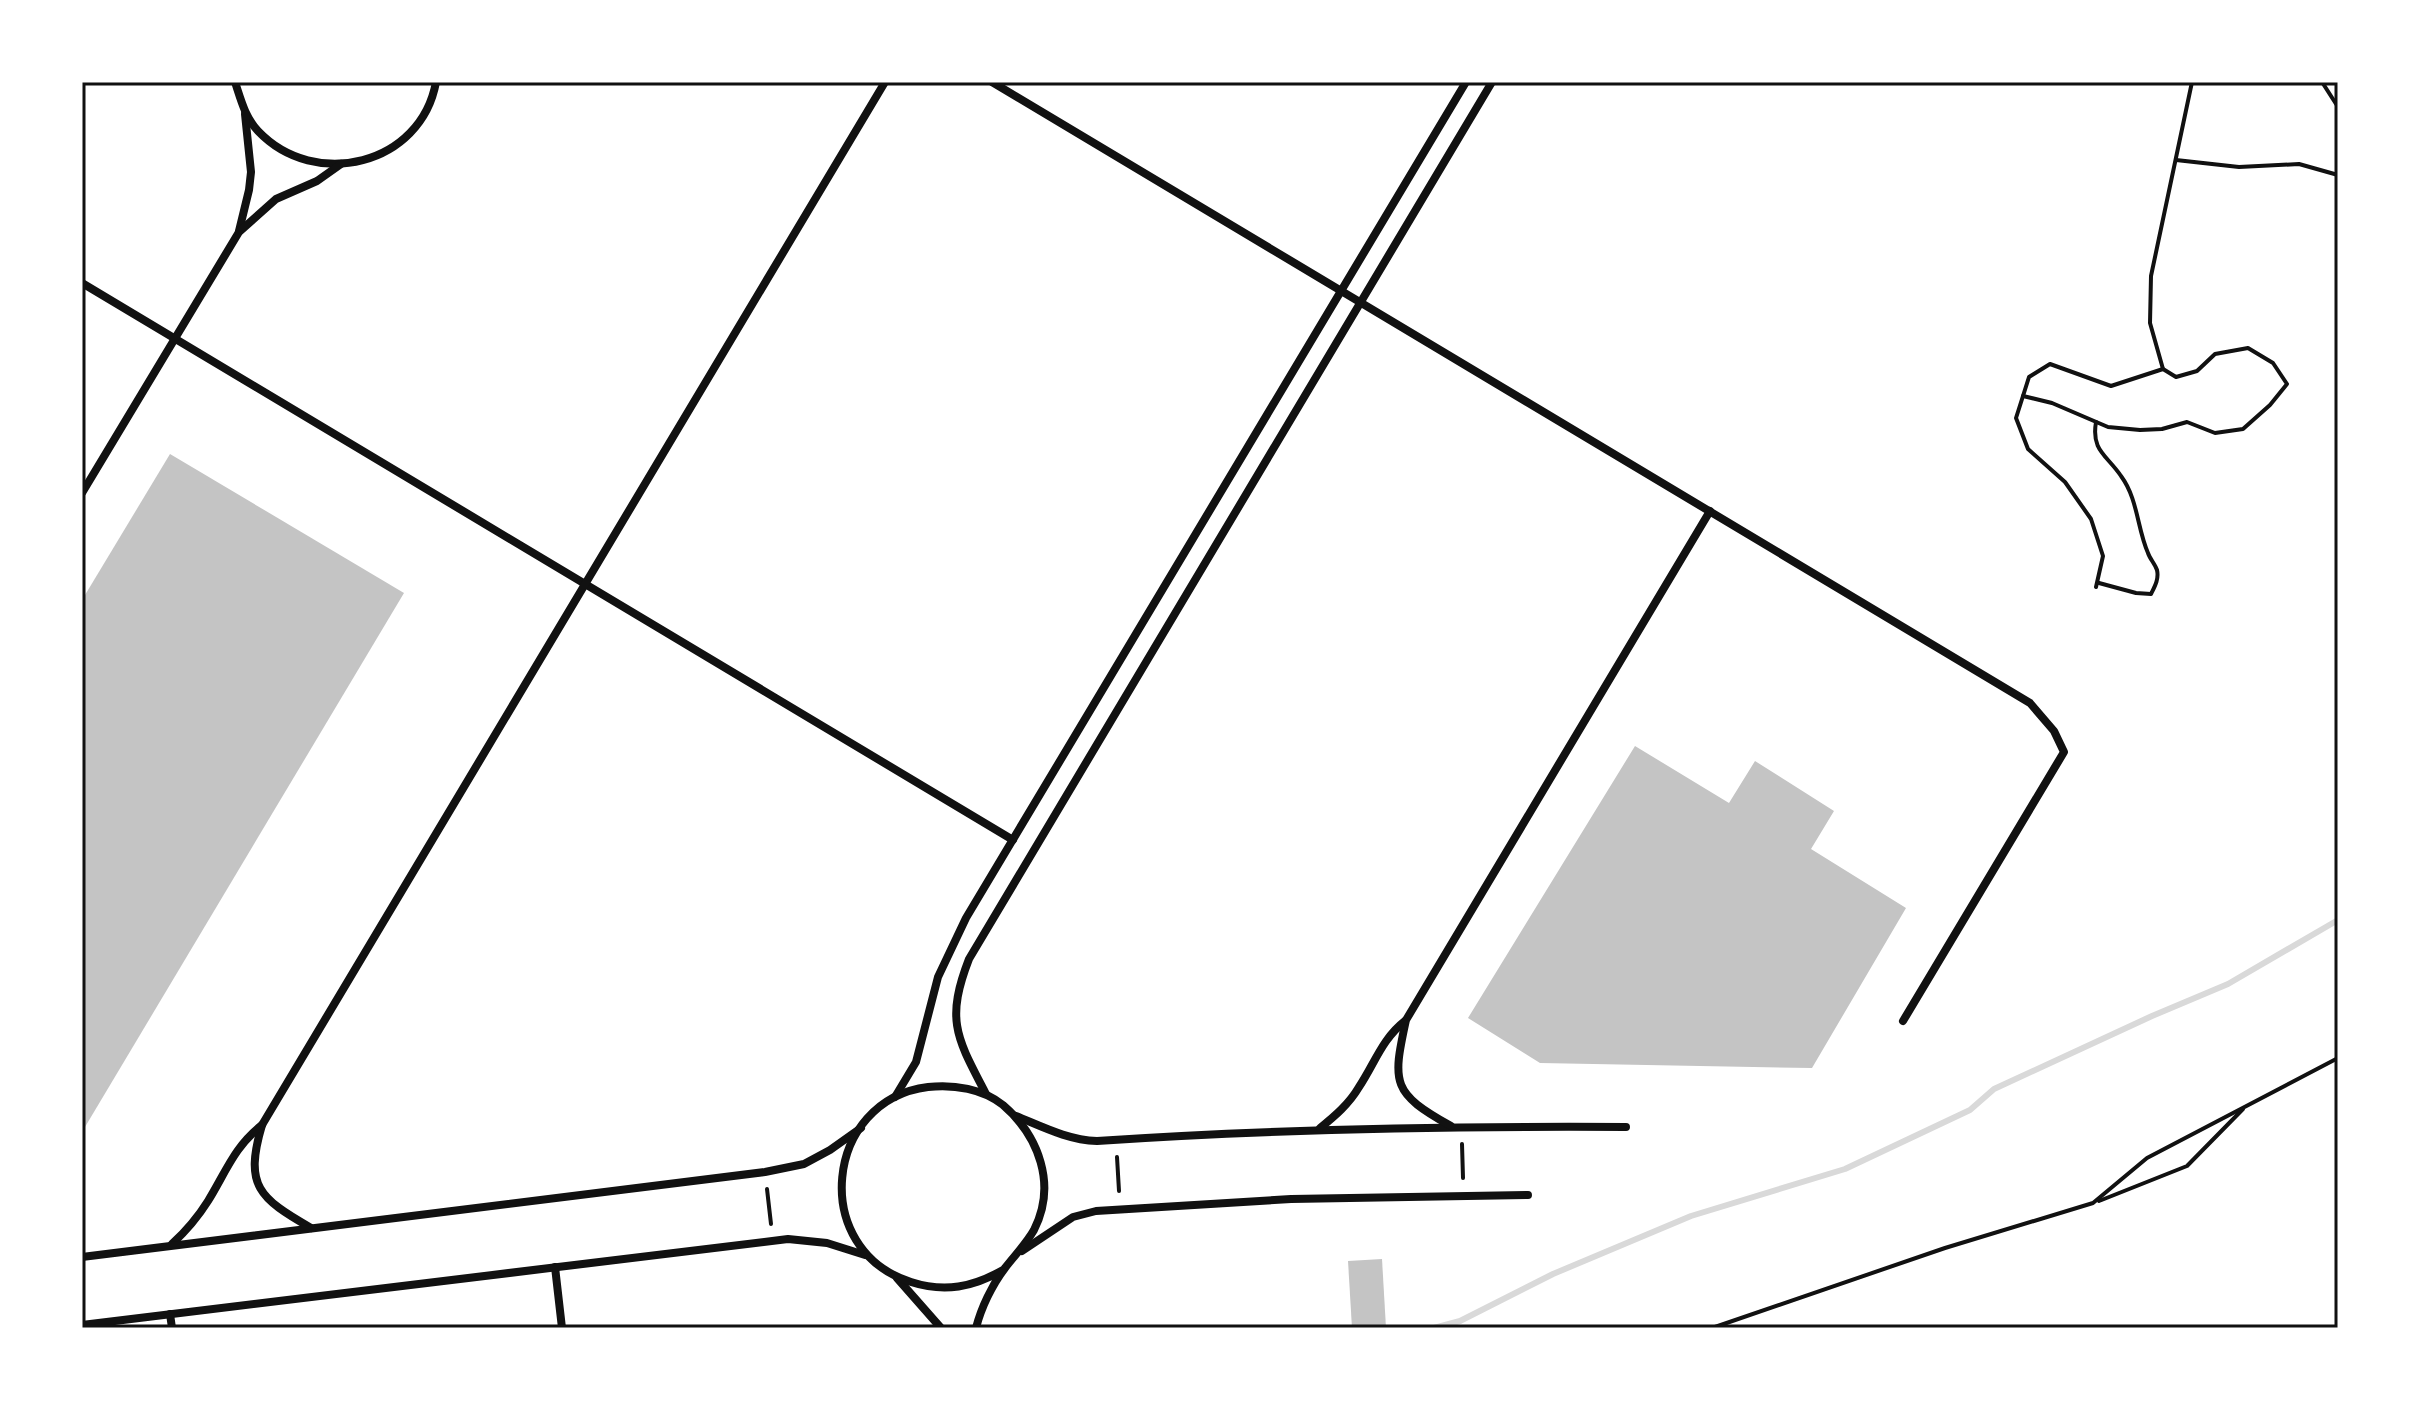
<svg xmlns="http://www.w3.org/2000/svg" width="2420" height="1410" font-family="Rubik,sans-serif">
	<rect width="100%" height="100%" fill="#fff"/>
	<g fill="none" stroke-linecap="round" stroke-linejoin="round">
		<!-- stream -->
		<polyline stroke="#d9d9d9" stroke-width="6" points="1434,1328 1460,1321 1553,1274 1691,1216 1845,1169 1970,1110 1994,1089 2152,1016 2228,984 2338,920"/>
	</g>
	<!-- building -->
	<g fill="#c4c4c4">
		<polygon points="170,454 404,593 82,1132 82,600"/>
		<polygon points="1635,746 1729,803 1755,761 1834,811 1811,849 1906,908 1812,1068 1540,1063 1468,1018"/>
		<polygon points="1382,1259 1386,1328 1352,1328 1348,1261"/>
	</g>
	<g fill="none" stroke-linecap="round" stroke-linejoin="round">
		<!-- path -->
		<g stroke="#111" stroke-width="4">
			<polyline points="2322,82 2338,107"/>
			<polyline points="2176,160 2239,167 2299,164 2338,175"/>
			<polyline points="2023,396 2029,377 2050,364 2111,386 2163,369"/>
			<path d="M2096,422C2091,451 2107,455 2121,476C2138,499 2137,528 2148,553C2150,559 2155,564 2157,570C2159,579 2155,586 2151,594L2136,593L2099,583"/>
			<polyline points="2096,587 2103,556 2091,519 2065,482 2028,449 2016,418 2023,396 2052,403 2108,427 2140,430 2162,429 2187,422 2215,433 2243,429 2270,405 2287,384 2273,363 2248,348 2215,354 2197,371 2176,377 2163,369 2150,323 2151,276 2192,82"/>
			<polyline points="1462,1144 1463,1178"/>
			<polyline points="1117,1157 1119,1191"/>
			<polyline points="767,1189 771,1224"/>
			<polyline points="2099,1201 2187,1166 2243,1109"/>
			<polyline points="1712,1328 1945,1248 2093,1203 2147,1158 2338,1058"/>
		</g>
		<!-- minor -->
		<g stroke="#111" stroke-width="8">
			<path d="M235,82C241,100 245,117 258,131C315,191 421,165 436,82"/>
			<polyline points="992,82 2030,703 2054,731 2064,752 1903,1021"/>
			<polyline points="239,231 249,190 251,172 245,114"/>
			<polyline points="82,283 1013,840"/>
			<polyline points="82,493 239,232 276,199 317,181 341,164"/>
			<path d="M986,1094C957,1038 945,1021 969,959L1492,82"/>
			<polyline points="895,1097 916,1062 938,977 966,918 1466,82"/>
			<path d="M1016,1116C1043,1127 1068,1140 1097,1141C1274,1129 1450,1126 1626,1127"/>
			<path d="M1451,1126C1392,1093 1392,1084 1406,1020L1710,511"/>
			<path d="M1320,1128C1335,1116 1349,1104 1359,1087C1375,1063 1382,1039 1405,1021"/>
			<path d="M311,1228C259,1198 244,1186 262,1125L885,82"/>
			<path d="M172,1244C186,1231 198,1217 208,1201C226,1172 234,1147 262,1125"/>
			<polyline points="1022,1251 1073,1217 1096,1211 1291,1199 1528,1195"/>
			<polyline points="82,1257 765,1172 804,1164 830,1150 861,1128"/>
			<polyline points="555,1267 562,1328"/>
			<polyline points="897,1278 941,1328"/>
			<polyline points="170,1314 172,1328"/>
			<polyline points="82,1325 788,1239 827,1243 865,1255"/>
			<path d="M976,1328C981,1308 992,1285 1005,1268C1015,1255 1026,1244 1034,1230C1057,1185 1039,1136 1003,1105C983,1089 954,1084 928,1087C824,1100 809,1250 911,1282C945,1293 973,1287 1003,1270"/>
		</g>
	</g>
	<!-- border -->
	<rect width="2420" height="1410" fill="none" stroke="#ffffff" stroke-width="168"/>
	<rect x="84" y="84" width="2252" height="1242" fill="none" stroke="#111" stroke-width="3"/>
</svg>
